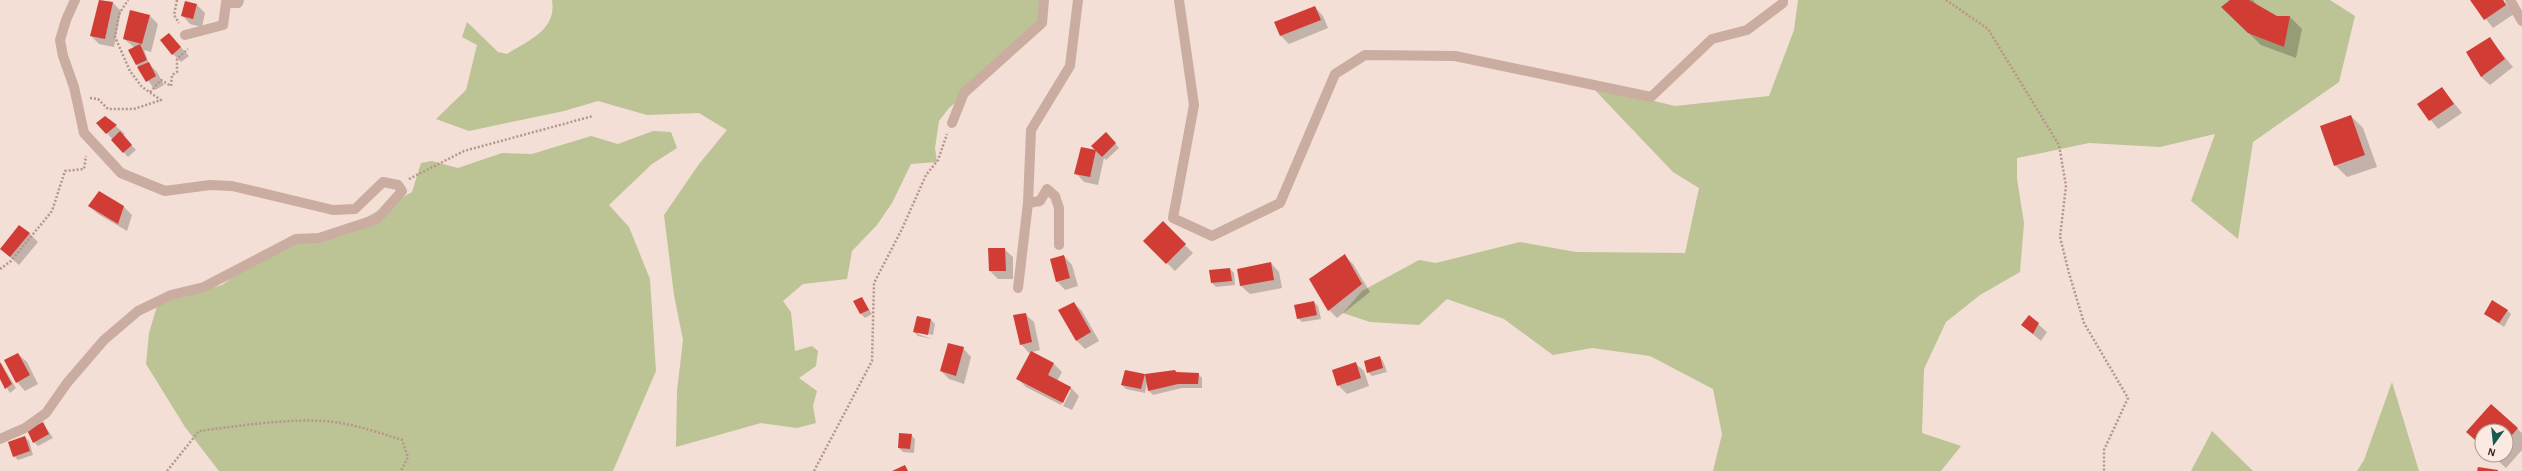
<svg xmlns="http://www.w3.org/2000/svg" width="2522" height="471" font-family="'Alegreya Sans',sans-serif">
	<rect width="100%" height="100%" fill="#f3dfd5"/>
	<!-- green -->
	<g fill="#bcc394">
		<path d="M552,0H1048L1044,15L975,86L949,108L939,121L935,148L937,162L911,164L892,203L877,225L852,251L847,279L803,284L783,301L791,312L795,351L812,346L818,351L816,366L799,378L817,391L813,406L816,423L797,428L761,423L676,447L677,391L683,340L674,295L664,215L699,164L727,130L699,113L647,115L598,101L564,111L469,131L436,119L466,90L477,45L462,37L467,22L498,52L507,54C529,40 557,30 552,0Z"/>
		<polygon points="1798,0 2330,0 2355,16 2339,82 2253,142 2238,239 2191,201 2215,134 2160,147 2089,143 2017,158 2017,179 2024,223 2020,272 1980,295 1946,322 1924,369 1922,433 1961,446 1941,471 1713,471 1722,434 1713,389 1650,356 1592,348 1553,355 1504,319 1447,299 1419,325 1370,322 1343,313 1362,291 1419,260 1436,263 1520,242 1576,252 1685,253 1699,188 1673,172 1591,86 1675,106 1769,96 1794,30"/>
		<polygon points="653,131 671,132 677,148 652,164 609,205 629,227 650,279 656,371 613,471 219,471 185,427 146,364 149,333 158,303 222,285 266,253 356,223 412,192 421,163 432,161 458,168 502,153 532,154 591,136 618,144"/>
		<polygon points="2392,382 2419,471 2357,471 2364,460"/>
		<polygon points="2212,431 2253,471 2191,471"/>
	</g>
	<!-- shadow -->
	<g fill="#0003">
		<polygon points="100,0 113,3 121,11 114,47 99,44 91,36"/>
		<polygon points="2232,0 2253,0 2258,7 2276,17 2290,17 2302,29 2296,58 2261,45 2234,19"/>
		<polygon points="2471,0 2503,0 2514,14 2493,28"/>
		<polygon points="197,5 205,13 202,27 190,24 182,15"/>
		<polygon points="1315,7 1323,16 1328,28 1289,44 1281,36 1276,23"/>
		<polygon points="149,15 158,24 151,52 144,50 149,64 157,72 164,85 155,90 137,65 135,48 124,39"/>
		<polygon points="2489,38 2513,67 2490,85 2481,77"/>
		<polygon points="177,43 189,56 181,62 173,54"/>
		<polygon points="2442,88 2462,113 2438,129 2419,105"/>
		<polygon points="2351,116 2363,128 2377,167 2347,177 2335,165"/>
		<polygon points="105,117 125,134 123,136 136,150 128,157 107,133"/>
		<polygon points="1106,133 1119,148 1106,160 1104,158 1098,185 1084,182 1076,173 1081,148 1097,151"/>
		<polygon points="89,206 124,207 132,215 127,231 98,214"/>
		<polygon points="1163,223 1193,253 1175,271 1145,241"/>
		<polygon points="29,233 38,242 19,265 1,249"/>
		<polygon points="1004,249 1013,257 1013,279 998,279 990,271"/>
		<polygon points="1064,256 1072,265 1078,286 1065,290 1057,281"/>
		<polygon points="1345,256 1353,264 1370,292 1337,318 1329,310"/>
		<polygon points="1271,263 1279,272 1282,288 1250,294 1241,286 1238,270"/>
		<polygon points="1230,269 1234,273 1235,285 1216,287 1212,283"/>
		<polygon points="862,298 872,314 865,318 861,314"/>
		<polygon points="1314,302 1318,306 1321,319 1302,322 1298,318"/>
		<polygon points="1074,303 1082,311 1099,341 1085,349 1076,340"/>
		<polygon points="2507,310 2511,314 2504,327 2485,314"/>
		<polygon points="1025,314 1034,322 1040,350 1029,353 1021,344"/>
		<polygon points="2029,316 2047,332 2041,341 2022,325"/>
		<polygon points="917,317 931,320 935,324 933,335 918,332 918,334 932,339 918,336 914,332"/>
		<polygon points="963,348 971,357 964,384 949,379 941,371"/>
		<polygon points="1031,353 1054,364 1062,372 1057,381 1071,388 1079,396 1072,410 1063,406 1071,390 1069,390 1061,405 1026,387 1018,379"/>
		<polygon points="18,354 27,362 38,384 25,391 17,382"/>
		<polygon points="1379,357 1383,361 1387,372 1372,376 1368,372"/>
		<polygon points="1,363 16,388 10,393 0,377"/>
		<polygon points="1355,363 1364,371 1369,386 1347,394 1338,385"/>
		<polygon points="1175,371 1178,373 1198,374 1202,378 1202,388 1182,388 1153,395 1149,391 1147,383 1145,393 1126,389 1122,385 1144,375"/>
		<polygon points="2491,405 2522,433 2522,450 2506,468 2492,455 2506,455 2506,431 2482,431 2482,446 2467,432"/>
		<polygon points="43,423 53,438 38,446 34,442"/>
		<polygon points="911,435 915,439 914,453 903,452 899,448"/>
		<polygon points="25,437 29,441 33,455 18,460 14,456"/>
	</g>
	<!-- building -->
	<g fill="#d13d35">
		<polygon points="99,0 113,2 105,39 90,36"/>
		<polygon points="2230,0 2249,0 2277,16 2290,16 2284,47 2248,33 2221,7"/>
		<polygon points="2470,0 2503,0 2506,5 2484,20"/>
		<polygon points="185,1 197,4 193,19 181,16"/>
		<polygon points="1315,6 1321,20 1280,36 1274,22"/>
		<polygon points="130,10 150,15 142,44 123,39"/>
		<polygon points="169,33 181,47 172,55 160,40"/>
		<polygon points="2490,37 2505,59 2481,77 2466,52"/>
		<polygon points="140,44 147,60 136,65 128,50"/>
		<polygon points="149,62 156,76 146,82 137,67"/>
		<polygon points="2442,87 2454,104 2429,121 2417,104"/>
		<polygon points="2351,115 2365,155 2334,166 2320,126"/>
		<polygon points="105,116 117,125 106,134 96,123"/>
		<polygon points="120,131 132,145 123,153 111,140"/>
		<polygon points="1106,132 1116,143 1102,157 1091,146"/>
		<polygon points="1081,147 1096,150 1090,177 1074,174"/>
		<polygon points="99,191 124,206 118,224 88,206"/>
		<polygon points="1163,221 1186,244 1166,264 1143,241"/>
		<polygon points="19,225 30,233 10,257 0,249"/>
		<polygon points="988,248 1005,248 1006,271 989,271"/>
		<polygon points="1345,254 1362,284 1328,311 1309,279"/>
		<polygon points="1064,255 1070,278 1056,282 1050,259"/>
		<polygon points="1271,262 1274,280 1240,286 1237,269"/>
		<polygon points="1230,268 1232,281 1211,283 1209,270"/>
		<polygon points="862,297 869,310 860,314 853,301"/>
		<polygon points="2492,300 2508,310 2499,323 2484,314"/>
		<polygon points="1314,301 1317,315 1297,319 1294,305"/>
		<polygon points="1074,302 1091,332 1076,341 1058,310"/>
		<polygon points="1026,313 1032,342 1020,345 1013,315"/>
		<polygon points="2029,315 2039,323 2033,334 2021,325"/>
		<polygon points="917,316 931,319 928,335 913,332"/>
		<polygon points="948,343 964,347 956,376 940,371"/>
		<polygon points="1031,351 1054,363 1048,375 1071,387 1063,403 1016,379"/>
		<polygon points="18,353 30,375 16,383 4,360"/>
		<polygon points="1380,356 1383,368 1367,373 1364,361"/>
		<polygon points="0,362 12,384 5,389 0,379"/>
		<polygon points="1356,362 1361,378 1337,386 1332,370"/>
		<polygon points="1125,370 1145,374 1141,389 1121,385"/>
		<polygon points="1175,370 1176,372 1199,373 1198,384 1178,384 1148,391 1145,374"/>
		<polygon points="2491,404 2518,428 2506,442 2506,431 2482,431 2482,446 2466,432"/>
		<polygon points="43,422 49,434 33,443 27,430"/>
		<polygon points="899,433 912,434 910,449 898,448"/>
		<polygon points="25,436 30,451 13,457 8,442"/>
		<polygon points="905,465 908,471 892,471"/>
		<polygon points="2478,467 2498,470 2498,471 2477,471"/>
	</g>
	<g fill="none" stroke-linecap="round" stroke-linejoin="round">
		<!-- path -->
		<g stroke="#b7958b" stroke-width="2.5" stroke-dasharray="2 2" stroke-linecap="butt">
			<polyline points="177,0 174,15 179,23"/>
			<polyline points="1946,0 1988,29 2059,145 2066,186 2060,237 2069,273 2084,323 2128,398 2104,450 2104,471"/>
			<polyline points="150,92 161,80 171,86 172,75 177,72 177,59 188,49"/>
			<polyline points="90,98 98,99 108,109 134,109 161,100 142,87 130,71 115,37 119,14 128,0"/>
			<polyline points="409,179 464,151 593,116"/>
			<polyline points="0,269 11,261 52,211 65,171 84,169 86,156"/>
			<path d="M167,471L199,431C237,426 296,417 334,422C357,425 380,433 402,440L408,457L401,471"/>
			<polyline points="814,471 872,361 874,283 902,229 926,175 938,160 947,134"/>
		</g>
		<!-- minor -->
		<g stroke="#cbaca0" stroke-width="10">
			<polyline points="1179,0 1194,105 1173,218 1212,236 1280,203 1335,74 1365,55 1455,56 1651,97 1712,39 1747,30 1783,3 1783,0"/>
			<polyline points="2510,0 2522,21"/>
			<polyline points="185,35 223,25 226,3 238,3 239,0"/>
			<polyline points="952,123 964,93 1042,23 1044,0"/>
			<polyline points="1028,203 1040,201 1047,189 1055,196 1059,208 1059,245"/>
			<polyline points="1018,288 1028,203 1031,130 1070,66 1078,0"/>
			<polyline points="0,439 25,428 46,413 67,383 104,340 138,311 171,295 204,287 296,239 319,238 377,219 402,191 398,185 383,182 355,209 333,210 232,186 210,185 165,191 121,173 84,133 74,87 63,56 60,40 66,20 75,0"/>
		</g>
	</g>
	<!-- north arrow -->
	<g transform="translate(2494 443) rotate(195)"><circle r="19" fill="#faeae1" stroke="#ab9c95"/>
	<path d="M0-3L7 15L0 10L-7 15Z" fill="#165951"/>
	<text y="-6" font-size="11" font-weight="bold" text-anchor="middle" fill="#352624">N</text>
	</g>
</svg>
